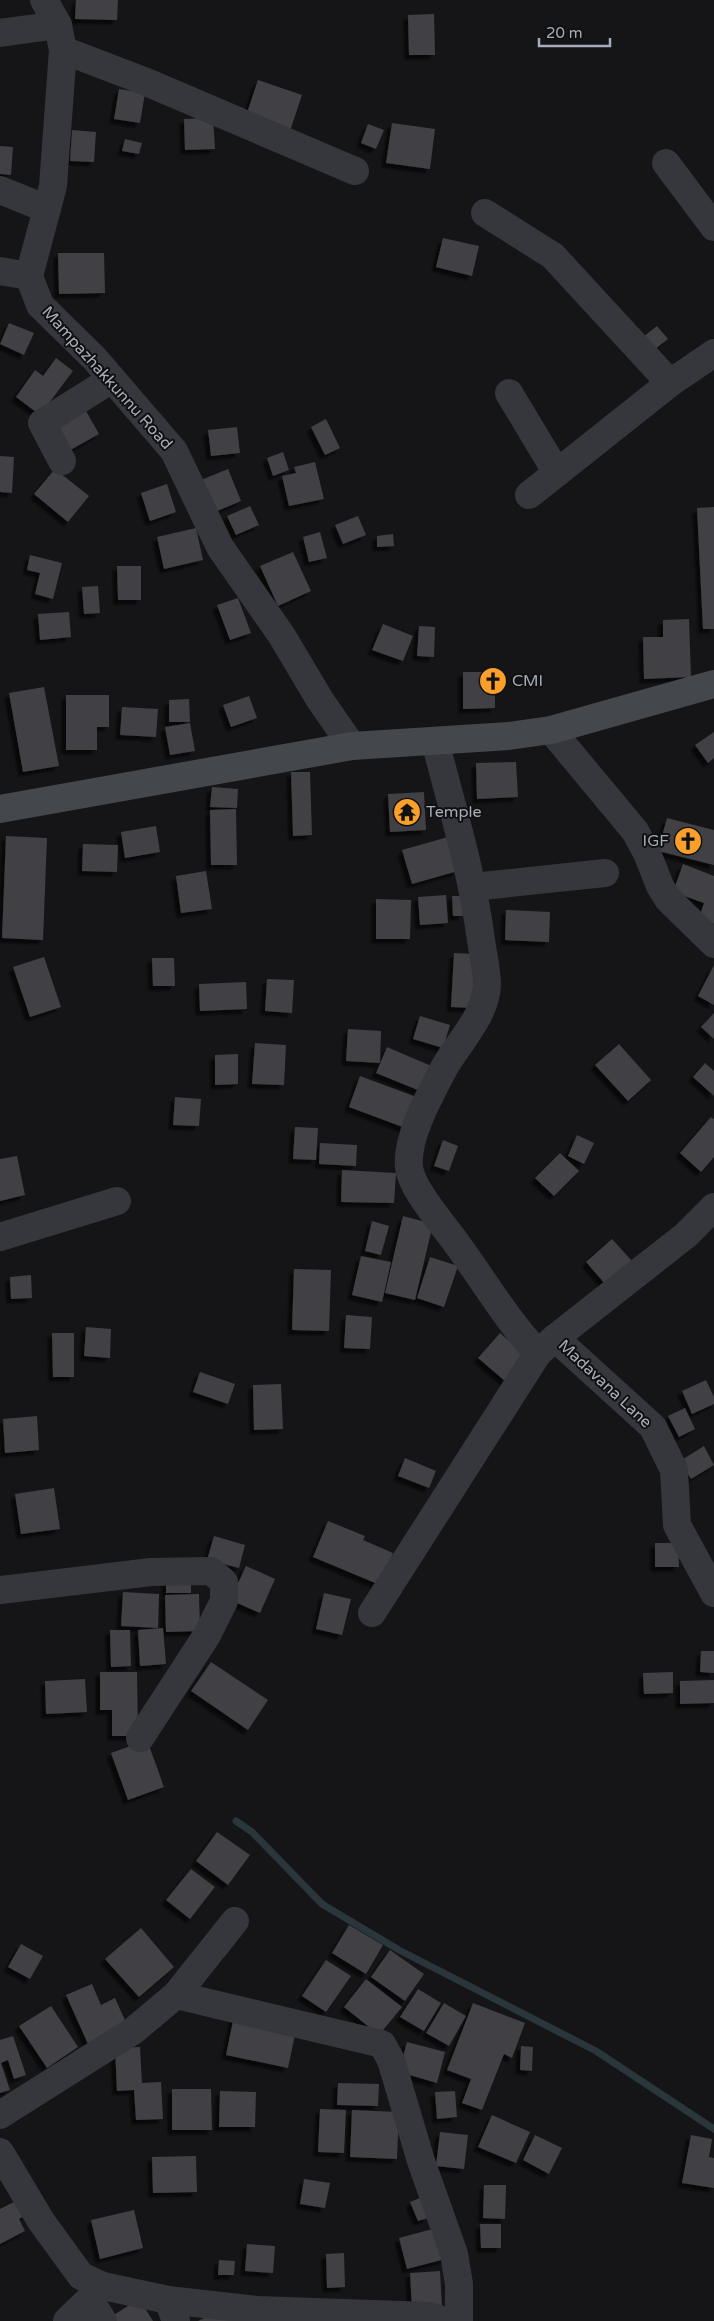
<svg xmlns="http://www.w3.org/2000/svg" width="714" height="2321" font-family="'Varela Round',sans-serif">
	<defs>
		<filter id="shadow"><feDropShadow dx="-4.5" dy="4.5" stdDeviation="1" flood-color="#0009"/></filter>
	</defs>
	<rect width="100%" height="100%" fill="#151517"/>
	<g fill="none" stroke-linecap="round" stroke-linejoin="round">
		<!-- stream -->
		<polyline stroke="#2a363b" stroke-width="7" points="236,1821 252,1832 322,1904 399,1950 596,2051 714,2129"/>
	</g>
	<!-- building -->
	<g fill="#3f4044" filter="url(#shadow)">
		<polygon points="76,0 118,0 117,20 75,19"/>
		<polygon points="434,14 435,55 409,55 408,15"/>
		<polygon points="258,80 302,95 290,131 246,116"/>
		<polygon points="119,89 145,93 140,123 114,119"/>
		<polygon points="213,118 215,149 185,150 184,119"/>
		<polygon points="392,123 435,129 430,169 386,163"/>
		<polygon points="368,124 384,130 376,149 361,143"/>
		<polygon points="72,130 96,132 94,162 70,161"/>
		<polygon points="125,139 142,143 139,154 122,151"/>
		<polygon points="0,146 13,147 11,175 0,174"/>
		<polygon points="443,238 479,246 472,276 436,267"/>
		<polygon points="58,253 104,253 105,293 59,294"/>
		<polygon points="9,323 34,333 24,355 0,344"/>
		<polygon points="657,326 668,339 650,353 639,340"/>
		<polygon points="56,358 73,371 40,415 16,397 35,370 43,376"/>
		<polygon points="86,411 99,434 65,453 52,430"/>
		<polygon points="326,419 340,448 325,455 311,427"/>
		<polygon points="237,427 240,453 211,456 208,430"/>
		<polygon points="283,452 289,470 273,476 267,458"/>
		<polygon points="0,456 14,457 12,493 0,492"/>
		<polygon points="315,462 324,499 289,506 282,476 296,473 294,467"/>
		<polygon points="55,469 89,496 68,522 34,494"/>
		<polygon points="228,469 241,501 215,512 201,480"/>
		<polygon points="167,484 176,512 150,521 141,493"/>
		<polygon points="250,506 259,525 236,535 227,516"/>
		<polygon points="714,507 714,629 703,629 697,508"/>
		<polygon points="358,516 366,535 343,544 335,525"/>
		<polygon points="196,528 203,560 164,569 157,537"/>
		<polygon points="320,532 327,558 309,562 303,537"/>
		<polygon points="393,534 394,546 377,547 377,536"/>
		<polygon points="293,552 311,591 278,606 260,566"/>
		<polygon points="30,555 62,563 53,599 35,594 40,573 27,570"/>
		<polygon points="117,566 141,566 141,600 118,600"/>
		<polygon points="98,586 100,613 84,614 82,587"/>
		<polygon points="238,598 251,633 230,640 217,605"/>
		<polygon points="69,612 71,637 40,640 38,614"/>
		<polygon points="689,619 691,677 644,679 643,637 663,637 663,620"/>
		<polygon points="383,624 413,636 403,661 372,650"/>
		<polygon points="419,626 435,627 434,657 417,656"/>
		<polygon points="463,672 495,672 495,708 463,709"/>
		<polygon points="44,687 59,766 23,772 9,693"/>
		<polygon points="66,695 109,695 109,727 97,727 97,750 66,750"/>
		<polygon points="249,696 257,718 231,727 223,705"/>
		<polygon points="189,699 190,722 169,722 169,700"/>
		<polygon points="122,707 158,709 156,737 120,735"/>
		<polygon points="190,723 195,751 170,755 165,727"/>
		<polygon points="714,732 714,758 708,763 695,745"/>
		<polygon points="516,762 518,797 477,799 476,763"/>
		<polygon points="291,772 310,772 312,835 293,836"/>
		<polygon points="212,787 238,789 237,808 210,807"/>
		<polygon points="424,792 426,830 390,832 388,794"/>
		<polygon points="236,809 237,865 211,865 210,810"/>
		<polygon points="667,818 714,830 714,865 658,851"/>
		<polygon points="156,826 160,852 125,858 121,832"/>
		<polygon points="6,836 47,838 43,940 2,938"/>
		<polygon points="448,837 458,871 412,884 402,850"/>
		<polygon points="83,844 118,845 117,872 82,871"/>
		<polygon points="683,864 714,876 714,924 699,918 704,903 673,892"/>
		<polygon points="206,871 212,909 181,913 176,876"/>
		<polygon points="446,895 448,923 420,925 418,897"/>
		<polygon points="452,896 462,896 463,916 453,916"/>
		<polygon points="376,899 411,900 410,939 376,939"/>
		<polygon points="506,910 550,912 549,942 505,940"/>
		<polygon points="454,953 475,954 472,1008 451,1007"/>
		<polygon points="44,957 61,1007 30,1017 13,967"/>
		<polygon points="152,958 174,958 175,986 153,986"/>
		<polygon points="714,965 714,1005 698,996"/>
		<polygon points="267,979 294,980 292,1013 265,1011"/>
		<polygon points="246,982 247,1009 200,1011 199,984"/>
		<polygon points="714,1013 714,1039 701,1027"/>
		<polygon points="420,1016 450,1025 443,1048 413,1039"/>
		<polygon points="348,1029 381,1031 380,1063 346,1061"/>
		<polygon points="255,1043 286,1045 284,1085 252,1084"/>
		<polygon points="619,1044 651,1080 628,1101 595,1065"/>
		<polygon points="387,1047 436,1068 425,1093 376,1073"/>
		<polygon points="238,1054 238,1084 215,1085 215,1055"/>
		<polygon points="705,1063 714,1071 714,1096 693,1077"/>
		<polygon points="360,1076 419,1098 408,1129 349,1107"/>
		<polygon points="175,1097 201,1099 199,1126 173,1125"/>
		<polygon points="711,1117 714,1119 714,1157 701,1172 680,1153"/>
		<polygon points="295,1127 318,1128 316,1160 293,1159"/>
		<polygon points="577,1135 594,1143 584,1164 568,1156"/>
		<polygon points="443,1140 458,1146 449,1171 434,1166"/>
		<polygon points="320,1143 357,1145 356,1166 319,1164"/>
		<polygon points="560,1153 579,1171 554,1196 535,1178"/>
		<polygon points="17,1156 25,1195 0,1201 0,1159"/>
		<polygon points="342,1170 396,1173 394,1203 341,1202"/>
		<polygon points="403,1216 433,1224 415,1300 385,1293"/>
		<polygon points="372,1221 389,1226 381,1255 365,1251"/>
		<polygon points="612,1239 632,1261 606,1285 586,1262"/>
		<polygon points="361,1256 391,1262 382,1302 352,1295"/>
		<polygon points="430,1257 458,1266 444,1307 417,1298"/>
		<polygon points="294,1269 331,1270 329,1331 292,1330"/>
		<polygon points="31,1275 32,1298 11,1299 10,1277"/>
		<polygon points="346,1315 372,1317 370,1349 344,1348"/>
		<polygon points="86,1327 111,1329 110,1358 84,1356"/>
		<polygon points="52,1333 74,1333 74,1377 53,1377"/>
		<polygon points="500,1333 527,1356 505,1381 478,1358"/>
		<polygon points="200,1372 235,1384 228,1404 193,1392"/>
		<polygon points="706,1380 714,1397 714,1404 692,1414 682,1391"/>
		<polygon points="281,1384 283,1429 254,1430 253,1385"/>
		<polygon points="685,1408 695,1429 679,1437 668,1416"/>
		<polygon points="37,1416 39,1450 5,1453 3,1419"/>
		<polygon points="704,1446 714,1465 691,1479 680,1461"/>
		<polygon points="405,1458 436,1471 429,1488 398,1476"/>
		<polygon points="54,1488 60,1529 21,1534 15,1494"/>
		<polygon points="328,1521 365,1536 363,1540 393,1553 380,1585 313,1557"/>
		<polygon points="214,1536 245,1545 239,1568 207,1560"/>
		<polygon points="655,1543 678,1543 679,1567 655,1567"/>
		<polygon points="246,1566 275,1579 260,1613 230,1600"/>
		<rect x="166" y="1579" width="25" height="14"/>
		<polygon points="123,1592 159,1594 158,1628 121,1626"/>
		<polygon points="324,1593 351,1599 342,1635 316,1629"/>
		<polygon points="199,1594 200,1631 166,1632 165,1595"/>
		<polygon points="163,1628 166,1664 140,1666 138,1630"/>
		<polygon points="110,1630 130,1630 131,1666 111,1667"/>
		<polygon points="701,1651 714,1651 714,1673 700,1672"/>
		<polygon points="211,1662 268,1700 248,1730 191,1691"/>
		<polygon points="100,1672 137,1672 138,1736 112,1736 112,1710 100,1710"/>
		<polygon points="673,1672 673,1693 644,1694 643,1673"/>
		<polygon points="85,1679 87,1712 46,1714 45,1681"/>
		<polygon points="714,1680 714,1703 680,1704 680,1681"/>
		<polygon points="147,1740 164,1787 128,1800 111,1753"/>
		<polygon points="217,1832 250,1855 228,1885 196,1861"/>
		<polygon points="191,1869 215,1887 190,1919 166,1900"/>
		<polygon points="349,1925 383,1945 366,1974 332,1953"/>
		<polygon points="141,1928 174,1967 139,1997 105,1959"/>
		<polygon points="21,1944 43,1956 30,1979 8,1967"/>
		<polygon points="390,1950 424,1974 405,2001 371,1977"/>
		<polygon points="326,1960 351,1976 326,2012 302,1996"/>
		<polygon points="366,1979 402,2007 379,2035 344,2007"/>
		<polygon points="92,1984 101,2005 115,1998 128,2027 88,2044 66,1995"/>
		<polygon points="418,1989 441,2003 424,2031 400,2017"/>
		<polygon points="444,2003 466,2016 449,2046 426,2033"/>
		<polygon points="473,2003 525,2023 512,2058 504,2054 482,2110 462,2103 471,2079 447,2070"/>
		<polygon points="51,2006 78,2047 47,2068 19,2026"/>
		<polygon points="234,2016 296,2030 288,2068 226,2055"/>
		<polygon points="13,2036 26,2075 14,2079 8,2060 1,2063 10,2090 0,2093 0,2040"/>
		<polygon points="407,2042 445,2052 437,2083 399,2072"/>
		<polygon points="521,2046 533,2047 532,2071 520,2070"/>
		<polygon points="140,2047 142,2083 161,2082 163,2119 136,2120 134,2090 117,2091 115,2048"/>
		<polygon points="338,2083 379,2084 378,2106 337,2105"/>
		<polygon points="172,2089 211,2089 212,2130 172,2130"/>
		<polygon points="220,2091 256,2092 255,2127 219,2127"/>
		<polygon points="455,2091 457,2117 437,2119 435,2092"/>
		<polygon points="320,2109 346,2110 344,2153 318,2152"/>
		<polygon points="352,2110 399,2112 397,2159 350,2157"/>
		<polygon points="492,2115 530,2132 516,2163 478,2147"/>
		<polygon points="440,2132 468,2135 464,2169 436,2166"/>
		<polygon points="535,2135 562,2148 549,2174 523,2160"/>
		<polygon points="691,2135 712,2139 709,2157 714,2158 714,2188 682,2183"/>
		<polygon points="196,2156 197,2192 153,2193 152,2157"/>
		<polygon points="304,2179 330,2183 325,2208 300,2204"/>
		<polygon points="484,2185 506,2185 505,2219 483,2218"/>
		<polygon points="22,2198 29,2213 19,2219 25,2231 0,2244 0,2209"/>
		<polygon points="420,2198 428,2218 418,2221 410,2202"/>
		<polygon points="134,2210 143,2248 100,2259 91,2220"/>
		<polygon points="480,2224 501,2224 501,2248 481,2248"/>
		<polygon points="440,2227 449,2258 407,2269 399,2238"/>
		<polygon points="247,2244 275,2246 273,2273 245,2271"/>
		<polygon points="344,2253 345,2287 327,2288 326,2254"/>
		<polygon points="219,2260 235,2261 234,2275 218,2275"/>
		<polygon points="440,2271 442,2307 412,2309 410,2273"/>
		<polygon points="139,2299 153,2321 115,2321 112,2316"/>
		<polygon points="227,2307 233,2321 198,2321"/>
	</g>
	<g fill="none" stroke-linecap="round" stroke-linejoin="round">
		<!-- street -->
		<g stroke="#36373c" stroke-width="28">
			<polyline points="44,0 58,25 63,50 53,186 29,276 40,305 95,359 174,451 220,547 282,636 320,700 352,746"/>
			<polyline points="0,33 58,25"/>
			<polyline points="63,50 144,81 355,171"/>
			<polyline points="666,163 714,227"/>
			<polyline points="0,190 47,209"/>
			<polyline points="485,213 553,256 670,383 714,353"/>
			<polyline points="0,271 29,276"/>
			<polyline points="509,393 557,473"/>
			<polyline points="62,461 42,423 112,379"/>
			<polyline points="529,495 670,383"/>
			<polyline points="551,730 635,831 647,853 660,886 668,899 714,944"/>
			<path d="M435,741C452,807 472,872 481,940C483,954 487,971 487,985C486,1015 458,1043 444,1068C430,1095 406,1137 409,1167C411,1189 444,1225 457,1244C485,1282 505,1318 538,1353L555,1338"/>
			<polyline points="473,887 605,873"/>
			<polyline points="714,1207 686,1235 555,1338 653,1427 674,1470 677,1525 714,1593"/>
			<polyline points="0,1237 117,1201"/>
			<polyline points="0,1590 151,1572 211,1571 224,1582 224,1601 207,1635 140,1738"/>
			<polyline points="372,1613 538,1353"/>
			<polyline points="176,1995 382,2044 391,2060 421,2161 454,2254 459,2284 459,2321"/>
			<polyline points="0,2115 133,2031 176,1995 235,1921"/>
			<polyline points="0,2152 41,2221 81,2276 103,2286 168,2300 176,2321"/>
			<polyline points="90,2300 103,2321"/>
			<polyline points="168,2300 257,2310 430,2316 445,2321"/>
			<polyline points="67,2321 103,2286"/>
		</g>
		<!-- secondary -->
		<polyline stroke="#44474c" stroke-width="28" points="0,809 352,746 509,736 551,730 714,684"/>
	</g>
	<!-- icons -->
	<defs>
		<g id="church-disc" transform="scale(1.4375)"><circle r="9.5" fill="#fa9f2a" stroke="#101012"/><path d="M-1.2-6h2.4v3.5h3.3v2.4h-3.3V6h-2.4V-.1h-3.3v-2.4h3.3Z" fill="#111"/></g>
		<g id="temple-disc" transform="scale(1.4375)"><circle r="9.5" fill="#fa9f2a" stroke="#101012"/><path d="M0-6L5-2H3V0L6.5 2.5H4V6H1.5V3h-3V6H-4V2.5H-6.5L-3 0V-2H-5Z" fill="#111"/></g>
	</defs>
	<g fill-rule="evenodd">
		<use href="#church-disc" x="493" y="681"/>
		<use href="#temple-disc" x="407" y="812"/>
		<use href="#church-disc" x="688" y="841"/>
	</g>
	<g text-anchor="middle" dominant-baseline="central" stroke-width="4" stroke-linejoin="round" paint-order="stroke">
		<!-- street labels -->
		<g font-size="16" fill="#a6adb8" stroke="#101012">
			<text transform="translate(107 378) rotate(48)">Mampazhakkunnu Road</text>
			<text transform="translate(605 1384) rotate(43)">Madavana Lane</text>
		</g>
		<!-- poi labels -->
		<g font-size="16" fill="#a6adb8" stroke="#101012" text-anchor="start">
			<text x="512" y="681">CMI</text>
			<text x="426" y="812">Temple</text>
			<text x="669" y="841" text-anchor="end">IGF</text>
		</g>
	</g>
	<!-- scale -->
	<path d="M539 38v8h71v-8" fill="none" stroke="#a6adb8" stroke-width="2.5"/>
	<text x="546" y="38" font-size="15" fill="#a6adb8" stroke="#101012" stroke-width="4" paint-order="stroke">20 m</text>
</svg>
